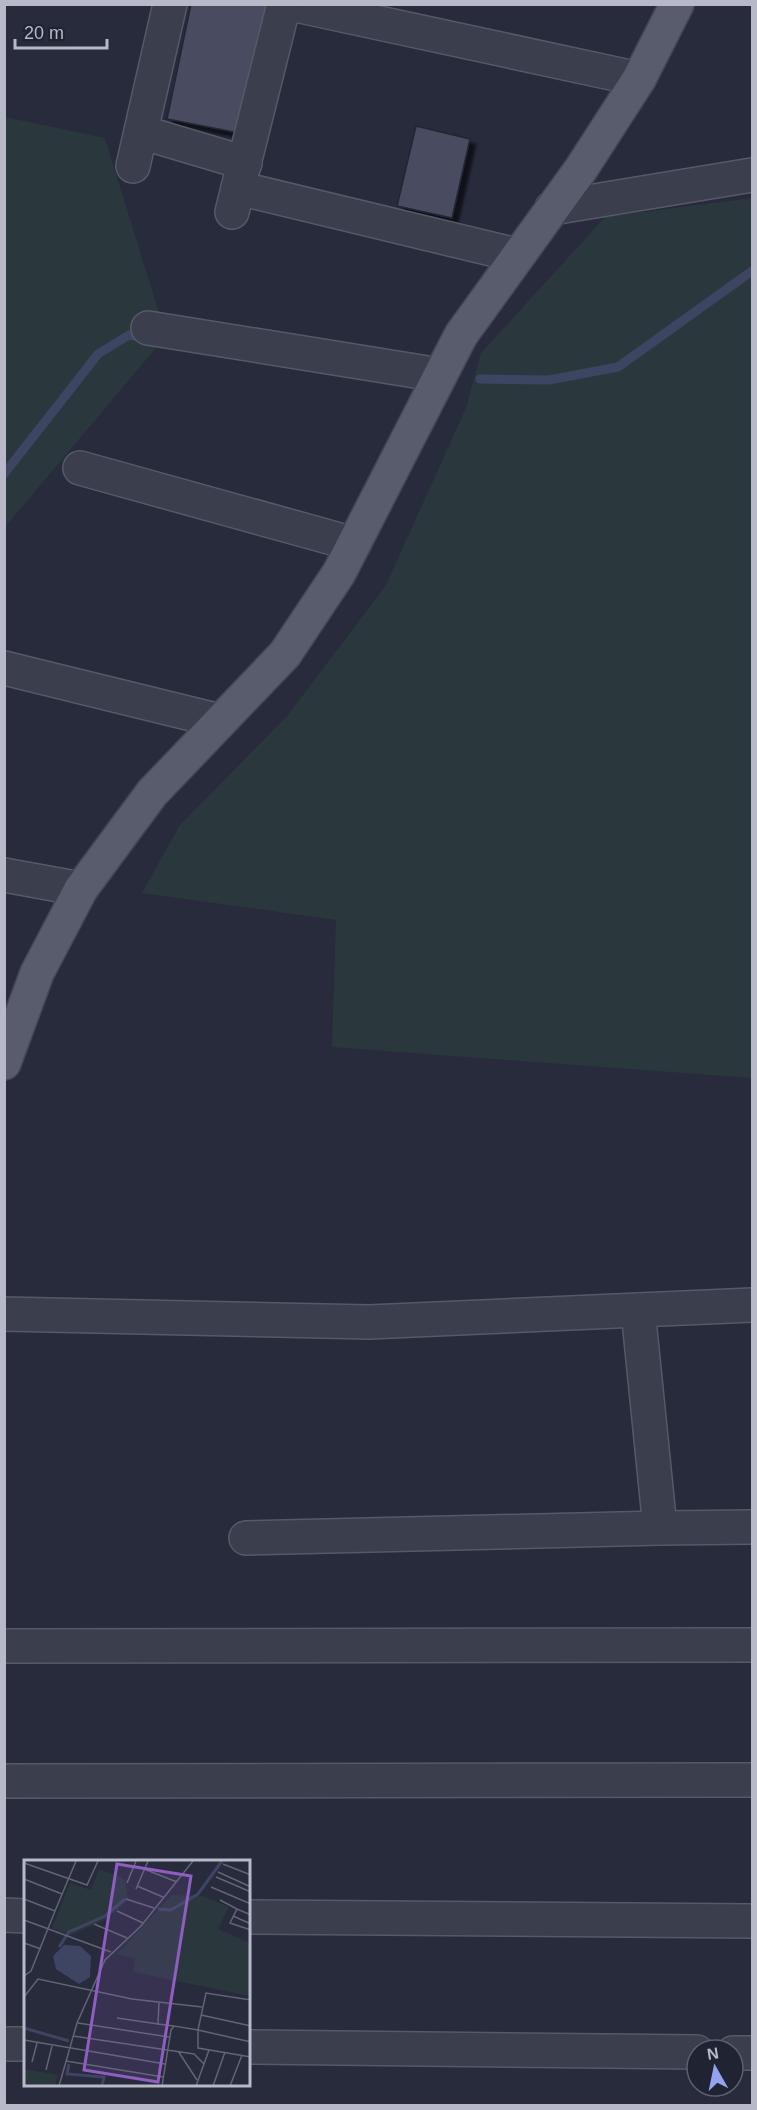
<svg xmlns="http://www.w3.org/2000/svg" width="757" height="2110" font-family="Arial,sans-serif">
	<defs>
		<filter id="shadow"><feDropShadow dx="5.5" dy="5.5" stdDeviation="1.5" flood-color="#0009"/></filter>
	</defs>
	<rect width="100%" height="100%" fill="#272b3c"/>
	<!-- green -->
	<g fill="#2a383e">
		<polygon points="5,117 105,138 166,336 5,527"/>
		<polygon points="752,198 752,1078 332,1047 336,920 142,893 180,825 288,715 386,585 466,408 481,353 605,217"/>
	</g>
	<g fill="none" stroke-linecap="round" stroke-linejoin="round">
		<!-- stream -->
		<g stroke="#3e4563" stroke-width="9">
			<polyline points="480,379 549,380 618,367 752,271"/>
			<polyline points="4,474 98,354 129,335 146,338"/>
		</g>
	</g>
	<!-- building -->
	<g fill="#484c60" stroke="#212534" stroke-width="1.5" filter="url(#shadow)">
		<polygon points="191,4 270,4 244,134 167,119"/>
		<polygon points="416,126 470,139 452,218 397,206"/>
	</g>
	<g fill="none" stroke-linecap="round" stroke-linejoin="round">
		<!-- minor casing -->
		<g stroke="#555968" stroke-width="36">
			<g id="minor">
				<polyline points="291,4 639,79"/>
				<polyline points="141,132 245,163"/>
				<polyline points="133,166 170,4"/>
				<polyline points="238,188 516,255"/>
				<polyline points="552,208 752,175"/>
				<polyline points="232,212 284,4"/>
				<polyline points="148,328 440,375"/>
				<polyline points="80,468 354,544"/>
				<polyline points="4,668 220,721"/>
				<polyline points="4,875 81,889"/>
				<polyline points="638,1310 660,1528 752,1527"/>
				<polyline points="4,1314 369,1322 752,1305"/>
				<polyline points="246,1538 660,1528"/>
				<polyline points="4,1646 752,1645"/>
				<polyline points="4,1781 752,1780"/>
				<polyline points="4,1915 26,1916"/>
				<polyline points="249,1917 752,1921"/>
				<polyline points="4,2044 26,2044"/>
				<polyline points="249,2047 697,2052"/>
				<polyline points="733,2053 752,2053"/>
			</g>
		</g>
		<!-- major casing -->
		<g stroke="#444756" stroke-width="36">
			<polyline id="major" points="4,1063 37,973 81,889 152,793 285,654 339,573 461,335 581,169 639,79 677,4"/>
		</g>
		<!-- minor -->
		<use href="#minor" stroke="#3b3e4d" stroke-width="33"/>
		<!-- major -->
		<use href="#major" stroke="#595c6c" stroke-width="33"/>
	</g>
	<!-- overview -->
	<g transform="translate(24 1860)">
		<rect width="226" height="226" fill="#272b3c"/>
		<path d="M75,9L101,19L104,40L81,60L47,75L28,68L46,23L67,30ZM148,35L179,36L205,47L194,69L226,83V136L109,112L111,99L93,94ZM0,209L34,215L31,226H0Z" fill="#2a383e"/>
		<path d="M40,85L56,86L67,96L66,117L55,124L32,109L29,96Z" fill="#3e4563"/>
		<path fill="none" stroke="#3e4563" stroke-width="3" d="M134,49L147,50L174,34L198,1M35,87L45,72L81,56L101,39M0,168L45,181M45,204L43,214L80,217L78,226"/>
		<path fill="none" stroke="#616474" stroke-width="1.5" d="M0,3L63,25L74,1M199,4L227,15M120,9L153,22M194,12L227,27M192,17L227,32M0,19L38,34M103,23L112,1M113,26L139,37M187,27L227,44M112,29L124,1M0,39L31,51L52,1M102,39L130,48M196,40L213,49M93,51L119,63M227,55L213,49L206,63L227,70M209,56L227,64M0,60L87,92M70,64L103,78M0,83L17,89M0,116L7,111L31,51M0,137L14,119L108,139L178,147M135,142L134,164L150,166M177,155L227,166M93,158L134,164M54,163L145,177M49,176L170,194L180,204M0,180L141,204M227,182L174,170V188L227,197M154,191L173,220M42,201L139,217M8,202L13,183M22,210L28,186M35,226L53,163L81,100L117,66L169,1M138,226L147,170L150,166L174,170L182,133L227,140M172,226L185,190M189,226L201,192M206,226L218,195"/>
		<path fill="#905dc2" fill-opacity="0.15" stroke="#905dc2" stroke-width="3" d="M93,4L167,16L134,222L60,210Z"/>
		<rect width="226" height="226" fill="none" stroke="#b7b9c8" stroke-width="3"/>
	</g>
	<!-- border -->
	<rect width="757" height="2110" fill="none" stroke="#b7b9c8" stroke-width="12"/>
	<!-- north arrow -->
	<g transform="translate(715 2068) rotate(351)"><circle r="28" fill="#1f2332" stroke="#5c5f6e" stroke-width="1.5"/>
	<path d="M0-4.5L10 22L0 15L-10 22Z" fill="#95a2ee"/>
	<text y="-9" font-size="16" font-weight="bold" text-anchor="middle" fill="#b7b9c8">N</text>
	</g>
	<!-- scale -->
	<path d="M15 39v9h92v-9" fill="none" stroke="#b7b9c8" stroke-width="3"/>
	<text x="24" y="39" font-size="18" fill="#b7b9c8" stroke="#1f2332" stroke-width="4.5" paint-order="stroke">20 m</text>
</svg>
